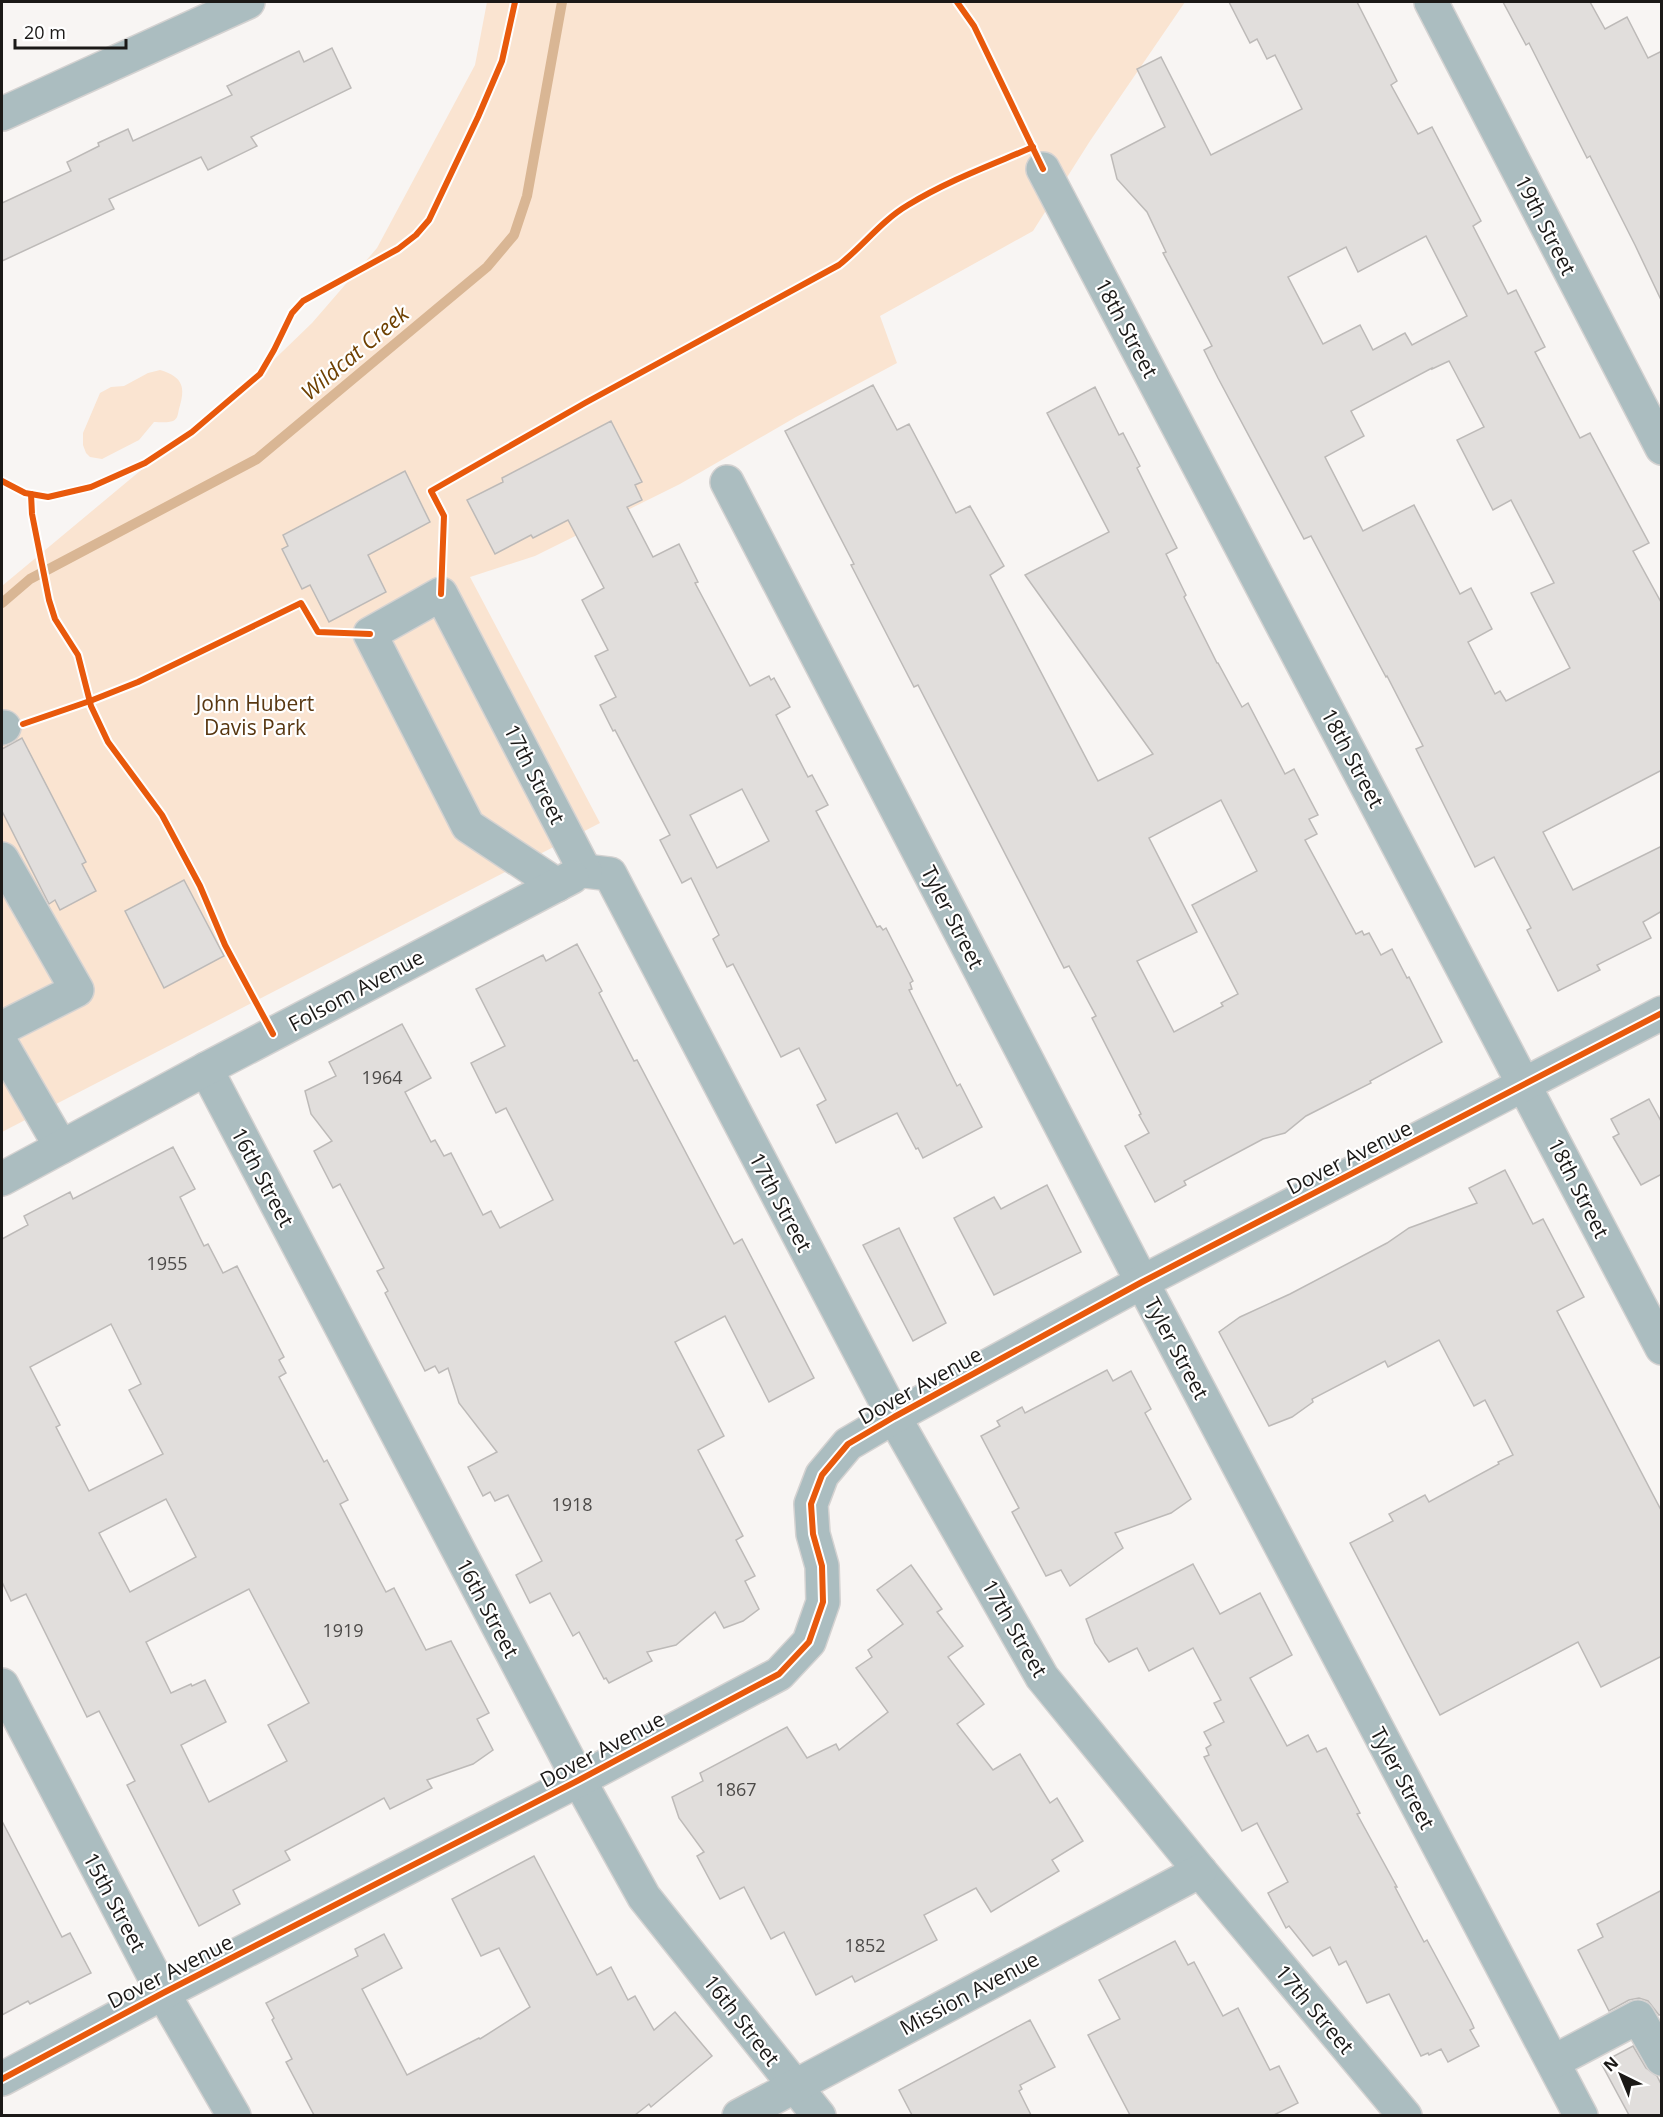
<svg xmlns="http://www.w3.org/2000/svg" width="1663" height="2117" font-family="'Open Sans',sans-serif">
	<rect width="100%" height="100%" fill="#f8f5f3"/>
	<!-- green -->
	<g fill="#fae4d1">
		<polygon points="487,2 1185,2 1090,141 1033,231 880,316 897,363 796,417 680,484 535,556 470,577 600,823 2,1132 2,586 140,471 227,405 312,323 377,248 475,65"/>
		<path d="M160,370C183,377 186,387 179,409C178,413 178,419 173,421C168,423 159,422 154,422L139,440L102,459L90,457L86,453L83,445V433L100,393L111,387L124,386L148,373Z"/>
	</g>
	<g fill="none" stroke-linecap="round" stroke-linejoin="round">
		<!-- stream -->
		<polyline stroke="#d9b694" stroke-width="10" points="2,603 30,579 257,459 487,267 514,235 527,196 562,2"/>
	</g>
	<!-- building -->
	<g fill="#e1dedc" stroke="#bdbab8" stroke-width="1.5" fill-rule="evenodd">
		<path d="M1229,2H1357L1397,81L1391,85L1418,134L1432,127L1481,221L1473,226L1508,294L1516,290L1545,347L1535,352L1580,438L1590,433L1649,543L1633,551L1662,604V770L1543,832L1573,890L1662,846V911L1643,922L1651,938L1597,965L1600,970L1558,991L1527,930L1531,928L1494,857L1475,867L1416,749L1423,746L1387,676L1386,677L1311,536L1304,539L1218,378L1204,350L1212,346L1163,253L1166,252L1147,212L1117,179L1111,155L1165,127L1137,69L1161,57L1211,155L1302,109L1275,55L1267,59L1257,39L1250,43ZM1426,236L1467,316L1412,345L1405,333L1373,350L1360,325L1323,344L1288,277L1346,247L1358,272ZM1449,361L1484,427L1457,440L1493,510L1511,500L1554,583L1531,593L1570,668L1506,701L1500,691L1495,694L1468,642L1492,629L1471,588L1460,594L1414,505L1363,531L1325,457L1364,436L1351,411L1432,368V369Z"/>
		<polygon points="1503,2 1590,2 1605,29 1627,17 1648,58 1662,51 1662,302 1635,245 1590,156 1587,158 1529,43 1526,45"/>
		<polygon points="332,48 351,88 251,137 257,146 208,170 201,157 109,199 114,209 2,261 2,203 71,171 67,162 99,146 98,143 128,129 133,141 232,95 227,86 299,51 304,62"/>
		<path d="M873,385L897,430L909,424L956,513L970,506L1004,566L990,575L1098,781L1153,754L1025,575L1109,532L1047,413L1095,387L1119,435L1123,433L1140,466L1137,468L1177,548L1166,554L1186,595L1184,597L1217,663H1218L1242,707L1248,703L1285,774L1294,769L1318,815L1309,819L1317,834L1305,840L1356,934L1362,931L1364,935L1369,933L1381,955L1392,949L1407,978L1409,977L1442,1042L1370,1081L1371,1083L1306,1116L1285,1133L1263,1139L1184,1181L1186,1185L1155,1202L1125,1146L1149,1133L1139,1115L1141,1114L1092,1018L1096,1016L1069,966L1064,968L918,685L914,687L851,565L854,564L785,431ZM1221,800L1257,871L1192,905L1238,994L1221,1003L1223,1006L1174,1032L1137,961L1197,932L1149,838Z"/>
		<path d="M611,421L642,482L635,485L642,500L627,507L653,557L679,544L698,582L695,583L750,686L769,676L771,680L774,678L790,707L776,715L808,777L812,775L828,805L816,811L877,927L880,926L883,930L886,928L913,981L910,983L912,989L909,990L957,1086L960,1084L982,1127L923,1158L918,1148L916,1149L897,1113L836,1143L817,1105L826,1100L799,1048L781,1057L733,964L727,967L713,939L719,935L691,878L682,883L660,840L670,835L615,730L613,731L600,705L616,697L595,656L608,650L582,600L604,588L568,520L533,538L531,535L495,554L467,500L503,482L502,478ZM742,789L769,841L717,868L690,815Z"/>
		<polygon points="405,471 430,522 368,555 386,592 329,622 310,585 302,589 282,549 288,546 283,535"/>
		<polygon points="22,738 86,862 82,864 96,891 60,910 55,900 49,904 2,811 2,749"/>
		<polygon points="184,880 224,956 164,988 125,911"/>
		<polygon points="577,944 602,991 599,993 634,1061 637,1060 734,1244 742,1239 814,1378 769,1402 725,1316 675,1342 724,1436 698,1450 743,1536 736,1540 755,1576 745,1581 759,1609 743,1621 724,1628 715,1612 676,1645 647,1652 652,1661 609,1683 606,1678 604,1679 579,1632 573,1636 550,1593 530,1603 516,1575 542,1561 508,1495 495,1501 490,1492 483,1496 468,1467 497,1452 459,1403 448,1368 439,1373 435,1366 425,1371 385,1293 388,1291 377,1271 384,1268 340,1184 333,1188 314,1151 332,1141 311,1114 305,1091 336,1076 329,1062 402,1024 431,1078 405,1092 431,1142 435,1140 444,1156 451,1153 483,1215 491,1211 500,1228 553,1200 506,1108 496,1113 471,1063 505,1046 476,989 543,955 546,961"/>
		<polygon points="1649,1099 1662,1123 1662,1174 1641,1185 1613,1137 1619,1134 1611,1119"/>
		<path d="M173,1147L195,1189L180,1197L204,1246L208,1244L223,1273L237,1266L284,1357L279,1360L286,1373L279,1377L324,1462L327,1460L348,1500L340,1504L377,1575L386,1592L394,1588L426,1650L451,1641L489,1713L477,1719L493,1750L473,1764L427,1780L432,1788L390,1809L384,1798L285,1851L290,1860L233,1890L240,1904L199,1926L127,1785L135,1781L99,1711L87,1717L26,1594L11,1601L2,1582V1239L28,1225L24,1216L70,1192L73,1199ZM111,1324L141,1384L129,1390L163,1454L89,1491L56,1427L60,1425L30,1367ZM166,1499L196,1557L130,1592L99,1533ZM249,1589L309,1703L268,1725L287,1761L209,1802L181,1745L226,1722L205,1680L192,1686L191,1684L171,1693L146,1642Z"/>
		<polygon points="1505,1170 1533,1224 1543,1219 1584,1297 1557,1311 1662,1512 1662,1656 1601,1687 1578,1642 1440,1715 1350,1543 1393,1521 1389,1514 1425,1495 1429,1502 1499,1464 1498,1462 1513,1455 1485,1400 1474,1406 1439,1340 1388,1367 1385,1361 1312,1399 1313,1402 1292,1417 1269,1426 1219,1332 1240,1317 1290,1294 1387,1243 1409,1228 1477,1203 1469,1188"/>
		<polygon points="1047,1185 1081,1252 994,1295 954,1218 994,1197 1001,1209"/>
		<polygon points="899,1228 946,1323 913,1341 863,1245"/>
		<polygon points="1107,1370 1113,1381 1131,1371 1151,1409 1145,1413 1191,1499 1171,1513 1115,1533 1123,1548 1070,1586 1061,1570 1046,1576 1012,1512 1019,1508 981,1436 1000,1426 997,1421 1022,1407 1025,1413"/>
		<polygon points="1193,1564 1220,1614 1260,1593 1292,1655 1250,1678 1287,1746 1308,1735 1317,1752 1326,1748 1360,1813 1357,1814 1397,1887 1395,1887 1424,1942 1427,1940 1471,2021 1474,2028 1470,2030 1479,2046 1448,2062 1441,2049 1429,2055 1428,2053 1421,2056 1389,1994 1367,2003 1346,1961 1339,1965 1330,1947 1313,1956 1289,1926 1286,1928 1268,1893 1288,1882 1257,1823 1242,1831 1204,1757 1209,1755 1206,1748 1211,1745 1204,1732 1224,1722 1214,1703 1221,1700 1193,1648 1149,1671 1137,1648 1109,1662 1095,1643 1086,1619"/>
		<polygon points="911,1565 942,1609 937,1612 963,1646 948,1657 984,1704 957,1724 993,1770 1020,1754 1050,1803 1057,1798 1083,1841 1052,1860 1059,1871 991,1912 976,1888 924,1915 937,1940 855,1982 852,1976 816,1995 784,1932 771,1939 744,1887 720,1899 697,1856 704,1852 679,1818 672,1797 703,1781 700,1773 787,1727 807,1758 836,1744 839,1750 888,1712 856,1668 872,1657 868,1650 903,1624 877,1590"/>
		<polygon points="2,1821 62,1937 70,1933 91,1973 30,2004 28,2001 2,2015"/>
		<polygon points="534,1856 597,1975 611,1967 628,2000 635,1996 654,2030 675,2012 712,2056 651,2107 649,2104 635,2115 314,2115 286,2062 292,2059 272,2020 274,2018 266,2003 358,1956 355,1949 384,1934 402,1968 362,1989 407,2075 479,2038 480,2039 530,2007 499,1948 481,1956 452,1899"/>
		<polygon points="1662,1890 1662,2014 1659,2015 1648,2001 1639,1998 1629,2000 1609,2011 1578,1950 1603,1937 1597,1924"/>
		<polygon points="1175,1941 1188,1965 1194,1962 1223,2016 1238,2008 1270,2070 1279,2066 1298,2103 1274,2115 1130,2115 1088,2035 1120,2019 1099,1980"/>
		<polygon points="1030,2020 1055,2067 1020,2085 1022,2089 1019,2091 1031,2115 912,2115 899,2090"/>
		<polygon points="1633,2046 1646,2068 1657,2076 1662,2086 1662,2115 1629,2115 1601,2063"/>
	</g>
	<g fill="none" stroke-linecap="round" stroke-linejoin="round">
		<!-- minor casing -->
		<g stroke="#d4d2d1" stroke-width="36">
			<g id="minor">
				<polyline points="1431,2 1662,448"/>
				<polyline points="2,114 248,2"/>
				<polyline points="1043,169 1662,1348"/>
				<polyline points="727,482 1142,1282 1581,2116"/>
				<polyline points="2,728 4,727"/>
				<polyline points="2,859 77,990 2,1028"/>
				<polyline points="585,871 610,874 894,1417 1042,1677 1200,1871 1405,2116"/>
				<polyline points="557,885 468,826 370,634 441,594 585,871"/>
				<polyline points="2,1045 61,1147"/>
				<polyline points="206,1069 579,1780 644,1897 819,2116"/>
				<polyline points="2,1179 206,1069 572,877"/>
				<polyline points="2,1685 163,1993 234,2116"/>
				<polyline points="1553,2062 1638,2017 1662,2059"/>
				<polyline points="2,2079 163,1993 579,1780 779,1674 809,1642 823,1602 822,1566 813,1534 811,1504 822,1475 848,1444 894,1417 1142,1282 1662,1013"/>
				<polyline points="739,2116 1200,1871"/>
			</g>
		</g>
		<!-- minor -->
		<use href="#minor" stroke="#abbdc0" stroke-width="33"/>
		<!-- cycleway casing -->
		<g stroke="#fff" stroke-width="10">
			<g id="cycleway">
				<polyline points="957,2 974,26 1043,169"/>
				<polyline points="2,481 25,493 48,497 91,487 145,463 192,432 260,374 274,350 292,313 303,301 398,249 416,235 429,220 478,117 502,61 515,2"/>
				<polyline points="31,494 32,514 49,600 55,619 78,655 91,706 108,742 162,815 200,886 225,945 273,1034"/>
				<path d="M441,594L444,516L431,491L585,403L839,265C863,246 881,221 908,205C947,181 991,165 1033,147"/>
				<polyline points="23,724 90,701 138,682 301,603 318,632 370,634"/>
				<polyline points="2,2079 163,1993 579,1780 779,1674 809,1642 823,1602 822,1566 813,1534 811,1504 822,1475 848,1444 894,1417 1142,1282 1662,1013"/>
			</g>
		</g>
		<!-- cycleway -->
		<use href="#cycleway" stroke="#e8590c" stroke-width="6"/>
	</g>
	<g text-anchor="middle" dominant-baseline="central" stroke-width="4.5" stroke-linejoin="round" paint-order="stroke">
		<!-- number labels -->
		<g font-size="18" fill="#4c4a48">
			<text x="382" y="1077">1964</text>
			<text x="167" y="1263">1955</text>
			<text x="572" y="1504">1918</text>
			<text x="343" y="1630">1919</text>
			<text x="736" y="1789">1867</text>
			<text x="865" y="1945">1852</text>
		</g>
		<!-- street labels -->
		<g font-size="21" fill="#1b1917" stroke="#fff">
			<text transform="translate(1546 225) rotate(63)">19th Street</text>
			<text transform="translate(1127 328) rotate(62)">18th Street</text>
			<text transform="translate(1353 758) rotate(62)">18th Street</text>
			<text transform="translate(535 774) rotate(63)">17th Street</text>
			<text transform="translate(953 917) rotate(63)">Tyler Street</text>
			<text transform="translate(356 990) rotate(-28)">Folsom Avenue</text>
			<text transform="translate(1349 1157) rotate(-27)">Dover Avenue</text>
			<text transform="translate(263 1177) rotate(62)">16th Street</text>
			<text transform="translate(1579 1188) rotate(63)">18th Street</text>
			<text transform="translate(781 1202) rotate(62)">17th Street</text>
			<text transform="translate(1177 1348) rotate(62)">Tyler Street</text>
			<text transform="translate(920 1385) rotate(-29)">Dover Avenue</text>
			<text transform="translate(488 1608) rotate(62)">16th Street</text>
			<text transform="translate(1015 1628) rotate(60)">17th Street</text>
			<text transform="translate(602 1749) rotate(-28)">Dover Avenue</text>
			<text transform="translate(1403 1778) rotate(62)">Tyler Street</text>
			<text transform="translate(115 1902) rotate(62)">15th Street</text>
			<text transform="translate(170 1971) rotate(-27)">Dover Avenue</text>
			<text transform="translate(969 1993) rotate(-28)">Mission Avenue</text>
			<text transform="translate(1315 2009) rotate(50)">17th Street</text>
			<text transform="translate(742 2020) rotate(52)">16th Street</text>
		</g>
		<!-- park labels -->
		<g font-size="21" fill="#583711" stroke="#fff">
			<text x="255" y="703">John Hubert<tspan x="255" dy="24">Davis Park</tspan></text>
		</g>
		<!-- water labels -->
		<g font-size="22" font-style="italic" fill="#6e4001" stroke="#fff">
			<text transform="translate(354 352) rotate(-40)">Wildcat Creek</text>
		</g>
	</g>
	<!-- border -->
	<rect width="1663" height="2117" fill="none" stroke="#1b1917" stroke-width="6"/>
	<!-- north arrow -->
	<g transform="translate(1621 2075) rotate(317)" stroke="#ffffff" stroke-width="4.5" paint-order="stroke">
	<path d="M0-4.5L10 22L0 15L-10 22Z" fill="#1b1917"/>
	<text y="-9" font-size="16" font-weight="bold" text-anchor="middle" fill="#1b1917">N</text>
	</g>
	<!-- scale -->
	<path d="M15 39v9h111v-9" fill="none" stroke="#1b1917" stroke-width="3"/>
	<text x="24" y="39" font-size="18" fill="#1b1917" stroke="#ffffff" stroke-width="4.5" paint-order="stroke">20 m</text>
</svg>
